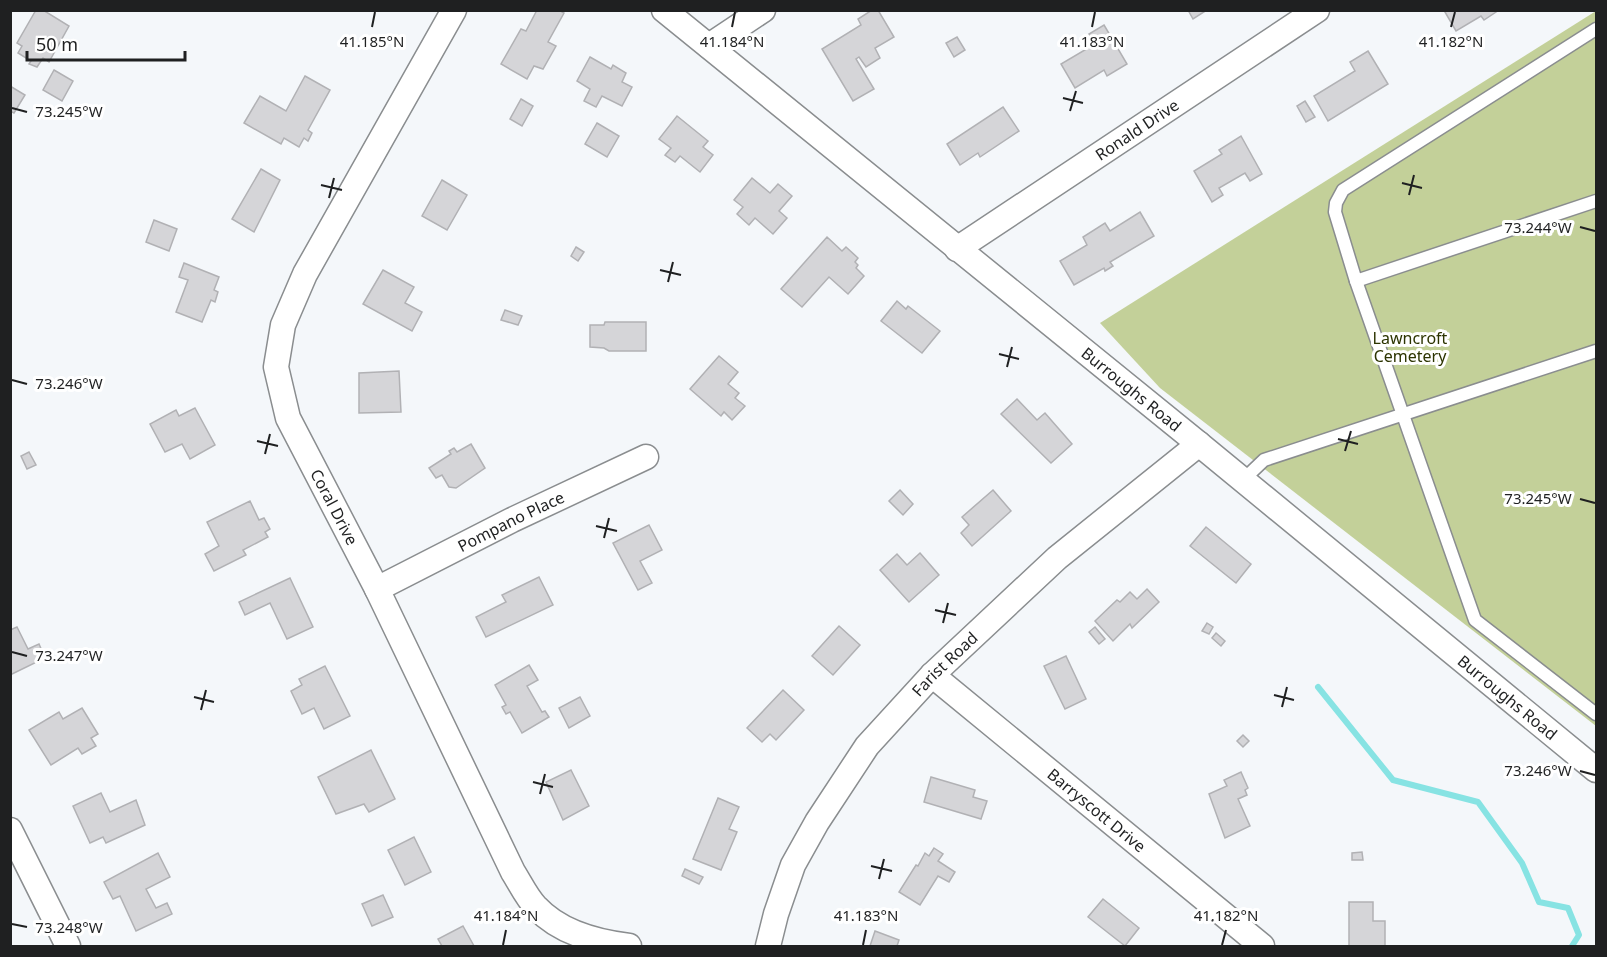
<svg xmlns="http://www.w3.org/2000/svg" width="1607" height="957" font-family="'Noto Sans',sans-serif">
	<rect width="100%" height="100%" fill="#f4f7fa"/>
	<!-- green -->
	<polygon fill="#c3d099" points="1596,11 1596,726 1160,388 1100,323"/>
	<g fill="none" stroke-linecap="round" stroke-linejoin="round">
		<!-- stream -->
		<polyline stroke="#87e3e3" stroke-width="6" points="1318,687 1393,780 1478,802 1522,863 1539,902 1568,908 1579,935 1572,946"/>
	</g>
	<!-- building -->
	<g fill="#d5d5d8" stroke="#b1b1b4" stroke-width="1.5">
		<polygon points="36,10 43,10 69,26 49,62 43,58 37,67 29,64 31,61 18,53 22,46 17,43"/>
		<polygon points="537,10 559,10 564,13 548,42 556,46 543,69 534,66 527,79 501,64 521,29 526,31"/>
		<polygon points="872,10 878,10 894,37 875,48 880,58 866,67 859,57 856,59 874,89 853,101 822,49 861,25 858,19"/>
		<polygon points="1188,10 1207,10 1193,19"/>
		<polygon points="1447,10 1499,10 1484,20 1481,16 1456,31 1445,12"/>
		<polygon points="1104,25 1127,64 1107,76 1104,70 1075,88 1061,64 1095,44 1089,34"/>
		<polygon points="957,37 965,50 954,57 946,43"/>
		<polygon points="1368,51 1388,84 1328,121 1314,96 1355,71 1350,62"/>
		<polygon points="590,57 611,69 613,65 626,73 622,82 632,87 622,106 602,96 596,107 584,101 590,89 577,81"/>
		<polygon points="54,70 73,81 62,101 43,90"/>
		<polygon points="305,76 330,90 308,130 312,133 308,141 304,138 299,147 284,138 281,144 244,123 260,96 286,111"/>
		<polygon points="10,86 25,95 14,113 10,111"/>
		<polygon points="521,99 533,106 522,126 510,119"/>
		<polygon points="1305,101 1315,117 1306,122 1297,106"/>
		<polygon points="1003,107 1019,131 980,157 978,153 960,165 947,144"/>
		<polygon points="677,116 708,141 703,147 713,155 700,172 680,156 675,162 665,155 671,148 659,139"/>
		<polygon points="597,123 619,136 607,157 585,144"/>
		<polygon points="1241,136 1262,174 1250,181 1245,173 1219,188 1223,195 1212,202 1194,171 1222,154 1219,150"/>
		<polygon points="261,169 280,180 254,232 232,219"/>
		<polygon points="752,178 770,193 778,184 792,196 779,211 787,218 773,234 755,218 749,225 737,214 743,207 734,200"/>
		<polygon points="442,180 467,195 447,230 422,216"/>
		<polygon points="1140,212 1154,236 1110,262 1113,266 1105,271 1104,268 1074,285 1060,261 1087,245 1083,237 1105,223 1110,231"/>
		<polygon points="154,220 177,229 169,251 146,242"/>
		<polygon points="827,237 842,251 846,247 858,258 855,262 858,265 856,268 864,276 848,294 829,277 802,307 781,289"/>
		<polygon points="576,247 584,252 578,261 571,256"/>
		<polygon points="184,263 219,277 214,290 218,292 215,302 211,300 202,322 176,312 188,280 179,277"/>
		<polygon points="383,270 414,287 405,303 422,312 412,331 363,304"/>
		<polygon points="897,301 906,309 908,306 940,331 922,353 881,321"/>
		<polygon points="505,310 522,316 518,325 501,320"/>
		<polygon points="605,322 646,322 646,351 609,351 604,348 590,347 590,325 604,325"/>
		<polygon points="719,356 738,372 728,384 739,393 735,398 745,406 732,420 724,412 721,416 690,389"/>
		<polygon points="399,371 401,412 359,413 359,373"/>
		<polygon points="1017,399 1037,420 1045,413 1072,444 1051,463 1001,414"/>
		<polygon points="195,408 215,445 190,459 182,444 165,452 150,424 176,410 179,416"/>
		<polygon points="471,444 485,468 456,488 449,487 442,475 436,478 429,468 451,454 449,451 454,448 457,452"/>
		<polygon points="29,452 36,465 27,469 21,456"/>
		<polygon points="900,490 913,504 903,515 889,501"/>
		<polygon points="993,490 1011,511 972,546 961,533 969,525 962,517"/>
		<polygon points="250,501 259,520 264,518 270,529 265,532 268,537 243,550 246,555 214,571 205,554 219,546 207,522"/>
		<polygon points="649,525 662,550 640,561 652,583 638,590 613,543"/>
		<polygon points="1206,527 1251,564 1236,583 1190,546"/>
		<polygon points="920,553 939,575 909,602 880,570 897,554 907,565"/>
		<polygon points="539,577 553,605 486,637 476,617 506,602 502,595"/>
		<polygon points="290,578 313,627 287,639 270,603 245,615 239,602"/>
		<polygon points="1147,589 1159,602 1132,628 1130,624 1113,641 1095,621 1117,600 1120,602 1130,592 1137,599"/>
		<polygon points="1207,623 1213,627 1209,634 1202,631"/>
		<polygon points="839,626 860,645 833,675 812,656"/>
		<polygon points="17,627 28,649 39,644 45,658 10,675 10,630"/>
		<polygon points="1095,627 1105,639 1099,644 1089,632"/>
		<polygon points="1216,633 1225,641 1221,646 1212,638"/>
		<polygon points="1066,656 1086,699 1065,709 1044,666"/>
		<polygon points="529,665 538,680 527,686 542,712 545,711 549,717 522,733 510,712 506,714 502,707 506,705 495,685"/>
		<polygon points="325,666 350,716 324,729 314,708 302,714 291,691 302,685 299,679"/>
		<polygon points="783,690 804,710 776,740 770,734 762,742 747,728"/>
		<polygon points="580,697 590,716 569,728 559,708"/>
		<polygon points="82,708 98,734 91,738 96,746 82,754 78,748 51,765 29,730 59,712 63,719"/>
		<polygon points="1243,735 1249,741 1243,747 1237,741"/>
		<polygon points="371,750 395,799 369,812 364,804 336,814 318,777"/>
		<polygon points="571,770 589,806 563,820 546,782"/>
		<polygon points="1241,772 1248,788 1245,790 1247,795 1238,799 1250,826 1225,838 1209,794 1227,786 1224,780"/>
		<polygon points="931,777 975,790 973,797 987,801 981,819 924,802"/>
		<polygon points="101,793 110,812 136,800 145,825 106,843 103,837 90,843 73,806"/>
		<polygon points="718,798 739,807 729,829 737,832 721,870 693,859"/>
		<polygon points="414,837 431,872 405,885 388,850"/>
		<polygon points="934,848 943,854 938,861 955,872 949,882 938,876 920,905 899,892 916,865 918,866 925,853 929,856"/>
		<polygon points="1362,852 1363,860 1352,860 1352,853"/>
		<polygon points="158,853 170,877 146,889 156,908 167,903 172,914 136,931 120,896 113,899 104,882"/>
		<polygon points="685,869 703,877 699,884 682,876"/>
		<polygon points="383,895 393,917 372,926 362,904"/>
		<polygon points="1103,899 1139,928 1125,946 1088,917"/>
		<polygon points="1349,902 1373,902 1373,921 1385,921 1385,946 1349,946"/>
		<polygon points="463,926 474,946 442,946 438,939"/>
		<polygon points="875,931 899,940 897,946 870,946"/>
	</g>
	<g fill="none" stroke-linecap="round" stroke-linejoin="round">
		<!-- lane casing -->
		<g stroke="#8a8d8f" stroke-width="15">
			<g id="lane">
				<polyline points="1596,29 1343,190 1336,203 1335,212 1356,281 1596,201"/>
				<polyline points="1356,281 1475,620 1596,714"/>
				<polyline points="1242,481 1264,460 1596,351"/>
			</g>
		</g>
		<!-- street casing -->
		<g stroke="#8a8d8f" stroke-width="27">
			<g id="street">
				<path id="s1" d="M454,10L305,274L283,325L276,367L288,418L377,589L513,872C520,883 527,898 536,907C560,933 596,942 629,946"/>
				<path id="s2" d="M664,10L1199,444L1596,770"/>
				<polyline points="709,46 763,10"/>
				<path id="s3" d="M957,249L1317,10"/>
				<path id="s4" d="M377,589L512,520L646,457"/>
				<path id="s5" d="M932,675L1262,946"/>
				<polyline points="10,830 68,946"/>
				<path id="s6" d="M768,946L776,914L793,865L817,822L867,746L932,675L1057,558L1199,444"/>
			</g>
		</g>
		<!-- lane -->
		<use href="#lane" stroke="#fff" stroke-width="12"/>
		<!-- street -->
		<use href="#street" stroke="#fff" stroke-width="24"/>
	</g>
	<!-- ticks -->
	<path fill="none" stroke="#1f2021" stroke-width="2" d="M372,27L375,12M732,27L735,12M1092,27L1095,12M1451,27L1455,12M1063,98L1083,103M12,108L27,112M1070,111L1076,91M1402,183L1422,188M321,185L342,190M1409,195L1414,175M329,198L334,178M1580,227L1595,231M660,270L681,275M668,282L673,262M999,354L1019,359M1007,367L1012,347M12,380L27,384M1338,439L1358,444M257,441L278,446M1345,451L1351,431M265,454L270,434M1580,499L1595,503M596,526L617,531M604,538L609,518M935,610L956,615M943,623L948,603M12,652L27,656M1274,695L1294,700M194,697L214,702M1282,707L1287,687M201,710L206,690M1580,771L1595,775M533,782L553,787M540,794L545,774M871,866L892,871M879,879L884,859M12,924L27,927M503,945L506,930M863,945L866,930M1222,945L1226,930"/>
	<g text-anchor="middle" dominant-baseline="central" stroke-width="6" stroke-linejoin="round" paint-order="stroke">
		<!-- street labels -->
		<g font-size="16" fill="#1f2021" stroke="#fff">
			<text stroke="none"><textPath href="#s3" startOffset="216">Ronald Drive</textPath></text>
			<text stroke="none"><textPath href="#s2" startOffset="602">Burroughs Road</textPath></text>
			<text stroke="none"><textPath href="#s1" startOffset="554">Coral Drive</textPath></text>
			<text stroke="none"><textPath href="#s4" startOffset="150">Pompano Place</textPath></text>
			<text stroke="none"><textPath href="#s6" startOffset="338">Farist Road</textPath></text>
			<text stroke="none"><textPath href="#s2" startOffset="1088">Burroughs Road</textPath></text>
			<text stroke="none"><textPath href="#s5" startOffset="213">Barryscott Drive</textPath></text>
		</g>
		<!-- park labels -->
		<g font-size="16" fill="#2c3401" stroke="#fff">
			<text x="1410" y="338">Lawncroft<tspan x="1410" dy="18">Cemetery</tspan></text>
		</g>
	</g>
	<g font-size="15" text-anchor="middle" fill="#1f2021" stroke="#fff" stroke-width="6" stroke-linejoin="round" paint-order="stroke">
		<text x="372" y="47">41.185°N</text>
		<text x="732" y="47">41.184°N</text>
		<text x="1092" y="47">41.183°N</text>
		<text x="1451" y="47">41.182°N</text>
		<text x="69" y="117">73.245°W</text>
		<text x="1538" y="233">73.244°W</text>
		<text x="69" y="389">73.246°W</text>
		<text x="1538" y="504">73.245°W</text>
		<text x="69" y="661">73.247°W</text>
		<text x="1538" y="776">73.246°W</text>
		<text x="506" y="921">41.184°N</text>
		<text x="866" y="921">41.183°N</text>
		<text x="1226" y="921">41.182°N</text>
		<text x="69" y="933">73.248°W</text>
	</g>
	<!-- border -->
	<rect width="1607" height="957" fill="none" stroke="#1f2021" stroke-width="24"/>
	<!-- scale -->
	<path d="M27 51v9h158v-9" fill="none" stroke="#1f2021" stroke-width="3"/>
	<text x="36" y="51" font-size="18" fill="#1f2021" stroke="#ffffff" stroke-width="4.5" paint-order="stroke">50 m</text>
</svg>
